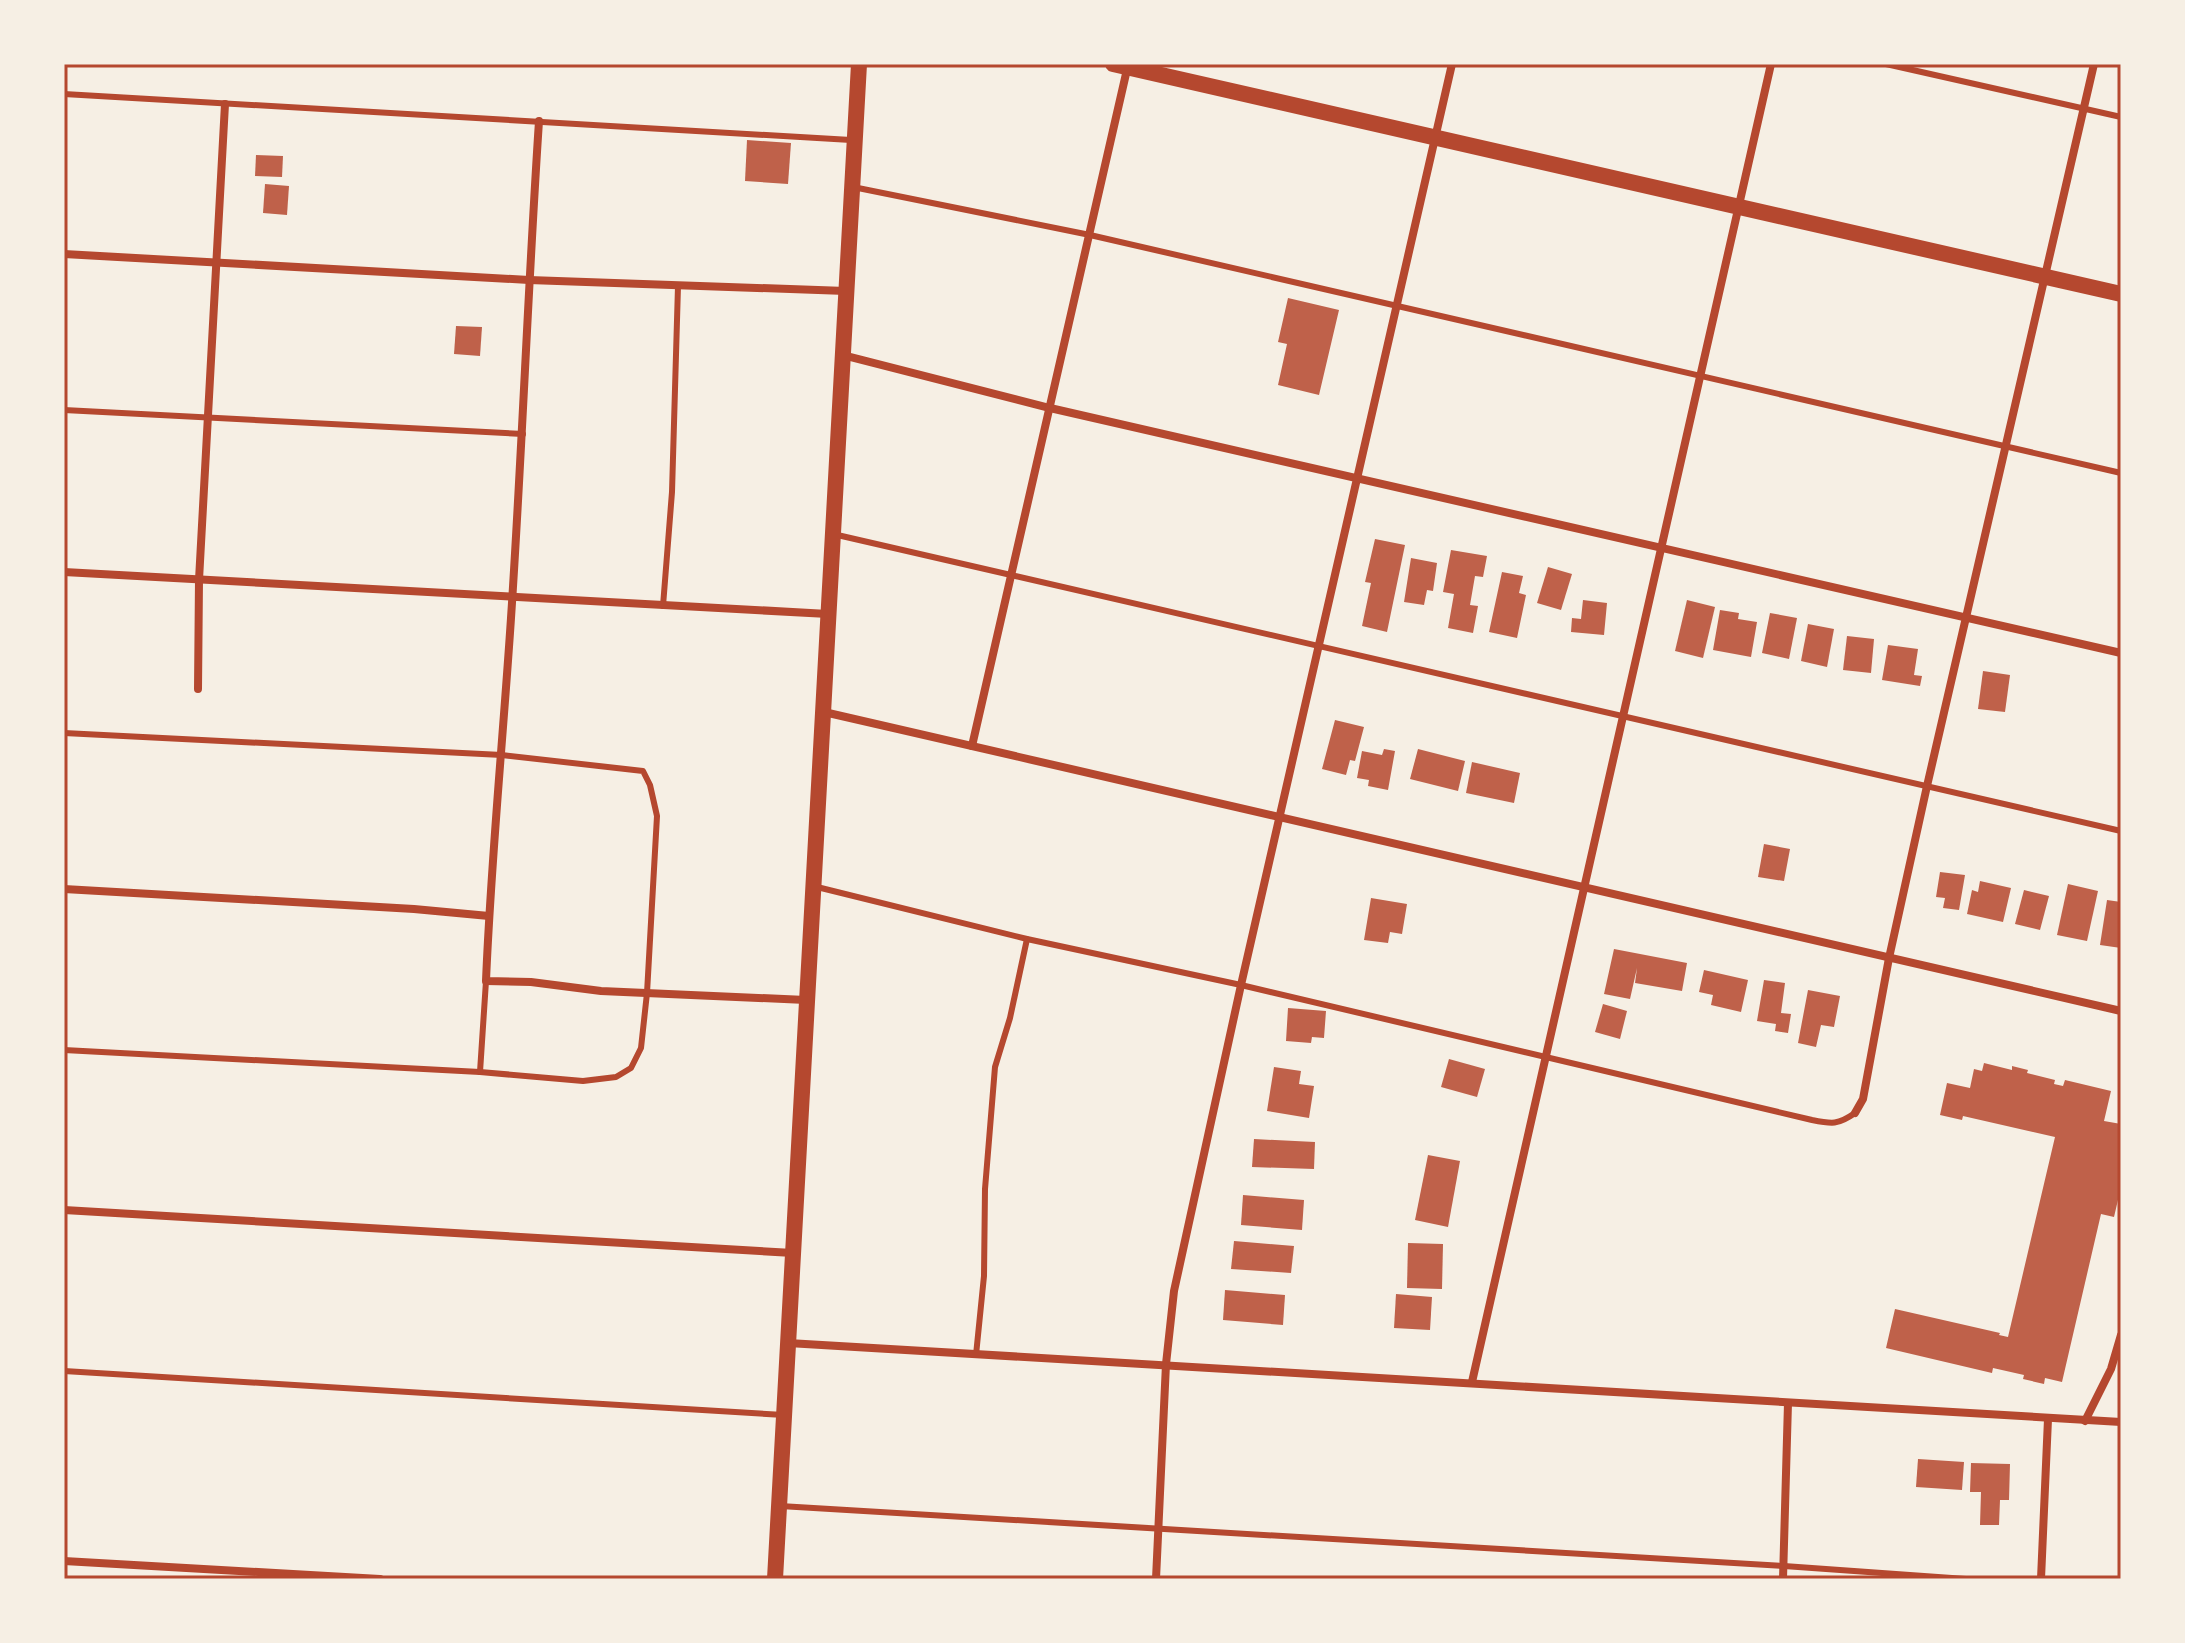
<svg xmlns="http://www.w3.org/2000/svg" width="2185" height="1643" font-family="'Varela Round',sans-serif">
	<rect width="100%" height="100%" fill="#f6efe4"/>
	<!-- building -->
	<g fill="#bf614a">
		<polygon points="747,140 791,143 788,184 745,181"/>
		<polygon points="256,155 283,156 282,177 255,176"/>
		<polygon points="265,184 289,186 287,215 263,213"/>
		<polygon points="1288,298 1339,310 1319,395 1278,385 1287,344 1278,342"/>
		<polygon points="456,326 482,327 480,356 454,354"/>
		<polygon points="1375,539 1405,545 1387,632 1362,626 1371,583 1365,582"/>
		<polygon points="1451,550 1487,556 1483,577 1475,576 1470,605 1478,606 1473,633 1448,628 1454,594 1443,592"/>
		<polygon points="1411,558 1437,563 1433,591 1427,590 1424,605 1404,602"/>
		<polygon points="1548,567 1572,574 1561,610 1537,603"/>
		<polygon points="1502,572 1523,576 1519,593 1526,595 1517,638 1489,632"/>
		<polygon points="1583,600 1607,603 1604,635 1571,632 1572,618 1581,619"/>
		<polygon points="1687,600 1715,607 1703,658 1675,651"/>
		<polygon points="1720,610 1739,613 1738,619 1757,622 1751,657 1713,650"/>
		<polygon points="1770,613 1797,618 1789,659 1762,653"/>
		<polygon points="1808,624 1834,629 1827,667 1801,661"/>
		<polygon points="1847,636 1874,639 1871,673 1843,670"/>
		<polygon points="1888,645 1918,649 1914,675 1922,676 1920,686 1882,680"/>
		<polygon points="1983,671 2010,675 2005,712 1978,709"/>
		<polygon points="1335,720 1364,727 1355,761 1350,760 1346,775 1322,769"/>
		<polygon points="1384,749 1395,751 1388,790 1368,786 1369,780 1357,778 1362,751 1382,755"/>
		<polygon points="1418,749 1465,761 1458,791 1410,779"/>
		<polygon points="1472,762 1520,773 1514,803 1466,793"/>
		<polygon points="1764,844 1790,849 1784,881 1758,877"/>
		<polygon points="1940,872 1965,875 1959,910 1943,908 1945,898 1936,897"/>
		<polygon points="1980,881 2011,888 2003,922 1967,914 1972,890 1978,892"/>
		<polygon points="2068,884 2098,891 2087,941 2057,935"/>
		<polygon points="2024,890 2049,896 2040,930 2015,924"/>
		<polygon points="1371,898 1407,904 1402,934 1390,932 1388,943 1364,940"/>
		<polygon points="2107,900 2121,902 2121,948 2100,945"/>
		<polygon points="1614,949 1687,963 1682,991 1635,983 1637,968 1630,999 1604,994"/>
		<polygon points="1704,970 1748,980 1741,1012 1711,1005 1713,995 1699,992"/>
		<polygon points="1764,980 1785,983 1781,1013 1791,1014 1788,1033 1775,1031 1776,1024 1757,1021"/>
		<polygon points="1808,990 1840,996 1834,1027 1821,1025 1816,1047 1798,1043"/>
		<polygon points="1603,1004 1627,1011 1620,1039 1595,1032"/>
		<polygon points="1288,1008 1326,1011 1324,1038 1312,1037 1311,1043 1286,1041"/>
		<polygon points="1449,1059 1485,1069 1477,1097 1441,1087"/>
		<polygon points="1984,1063 2012,1070 2012,1066 2028,1070 2027,1073 2055,1080 2054,1084 2063,1086 2065,1080 2111,1091 2104,1121 2121,1124 2121,1187 2114,1217 2101,1214 2062,1382 2045,1378 2044,1384 2023,1379 2024,1375 1993,1368 1992,1373 1886,1348 1895,1309 2000,1333 1999,1335 2008,1337 2055,1137 1963,1116 1962,1120 1940,1115 1947,1083 1970,1088 1974,1069 1982,1071"/>
		<polygon points="1274,1067 1301,1071 1299,1084 1314,1086 1309,1118 1267,1111"/>
		<polygon points="1254,1139 1315,1142 1314,1169 1252,1167"/>
		<polygon points="1428,1155 1460,1161 1448,1227 1415,1220"/>
		<polygon points="1243,1195 1304,1200 1302,1230 1241,1225"/>
		<polygon points="1234,1241 1294,1246 1291,1273 1231,1269"/>
		<polygon points="1408,1243 1443,1244 1442,1289 1407,1288"/>
		<polygon points="1225,1290 1285,1295 1283,1325 1223,1320"/>
		<polygon points="1396,1294 1432,1297 1430,1330 1394,1328"/>
		<polygon points="1918,1459 1964,1462 1962,1490 1916,1487"/>
		<polygon points="1971,1463 2010,1464 2009,1500 2000,1500 1999,1525 1980,1525 1981,1492 1970,1492"/>
	</g>
	<g fill="none" stroke-linecap="round" stroke-linejoin="round">
		<!-- service -->
		<g stroke="#b5482f" stroke-width="6">
			<polyline points="1886,64 2121,117"/>
			<polyline points="64,94 851,140"/>
			<polyline points="853,187 1090,235 2121,473"/>
			<polyline points="64,410 523,434"/>
			<polyline points="833,534 2121,831"/>
			<polyline points="663,606 672,492 678,286"/>
			<polyline points="64,733 502,755 643,771 650,785 657,816 647,993 641,1048 631,1068 616,1077 583,1081 480,1072 64,1050"/>
			<path d="M817,887L1027,939L1241,985L1812,1120C1832,1124 1838,1125 1855,1113"/>
			<polyline points="480,1072 486,981"/>
			<polyline points="976,1355 984,1276 985,1189 995,1067 1010,1018 1027,939"/>
			<polyline points="64,1371 784,1415"/>
			<polyline points="780,1506 1784,1566 1966,1579"/>
		</g>
		<!-- minor -->
		<g stroke="#b5482f" stroke-width="8">
			<path d="M539,121C528,287 522,452 511,618C503,739 491,860 486,981L531,982L601,991L806,1000"/>
			<polyline points="64,254 529,280 846,291"/>
			<polyline points="843,355 1050,408 2121,653"/>
			<polyline points="64,572 828,614"/>
			<polyline points="198,689 199,580 225,104"/>
			<polyline points="824,712 2121,1011"/>
			<polyline points="972,746 1128,65"/>
			<polyline points="64,889 414,909 489,916"/>
			<polyline points="1855,1113 1863,1099 1889,958 1927,786 2094,64"/>
			<polyline points="64,1210 793,1253"/>
			<polyline points="788,1343 2121,1422"/>
			<polyline points="1472,1382 1771,64"/>
			<polyline points="2085,1421 2111,1369 2121,1335"/>
			<polyline points="64,1561 380,1579"/>
			<polyline points="1156,1579 1166,1364 1174,1291 1241,985 1452,64"/>
			<polyline points="1783,1579 1788,1403"/>
			<polyline points="2041,1579 2048,1419"/>
		</g>
		<!-- secondary -->
		<g stroke="#b5482f" stroke-width="16">
			<polyline points="1113,64 2121,294"/>
			<polyline points="775,1579 859,64"/>
		</g>
	</g>
	<!-- border -->
	<rect width="2185" height="1643" fill="none" stroke="#f6efe4" stroke-width="132"/>
	<rect x="66" y="66" width="2053" height="1511" fill="none" stroke="#b5482f" stroke-width="3"/>
</svg>
